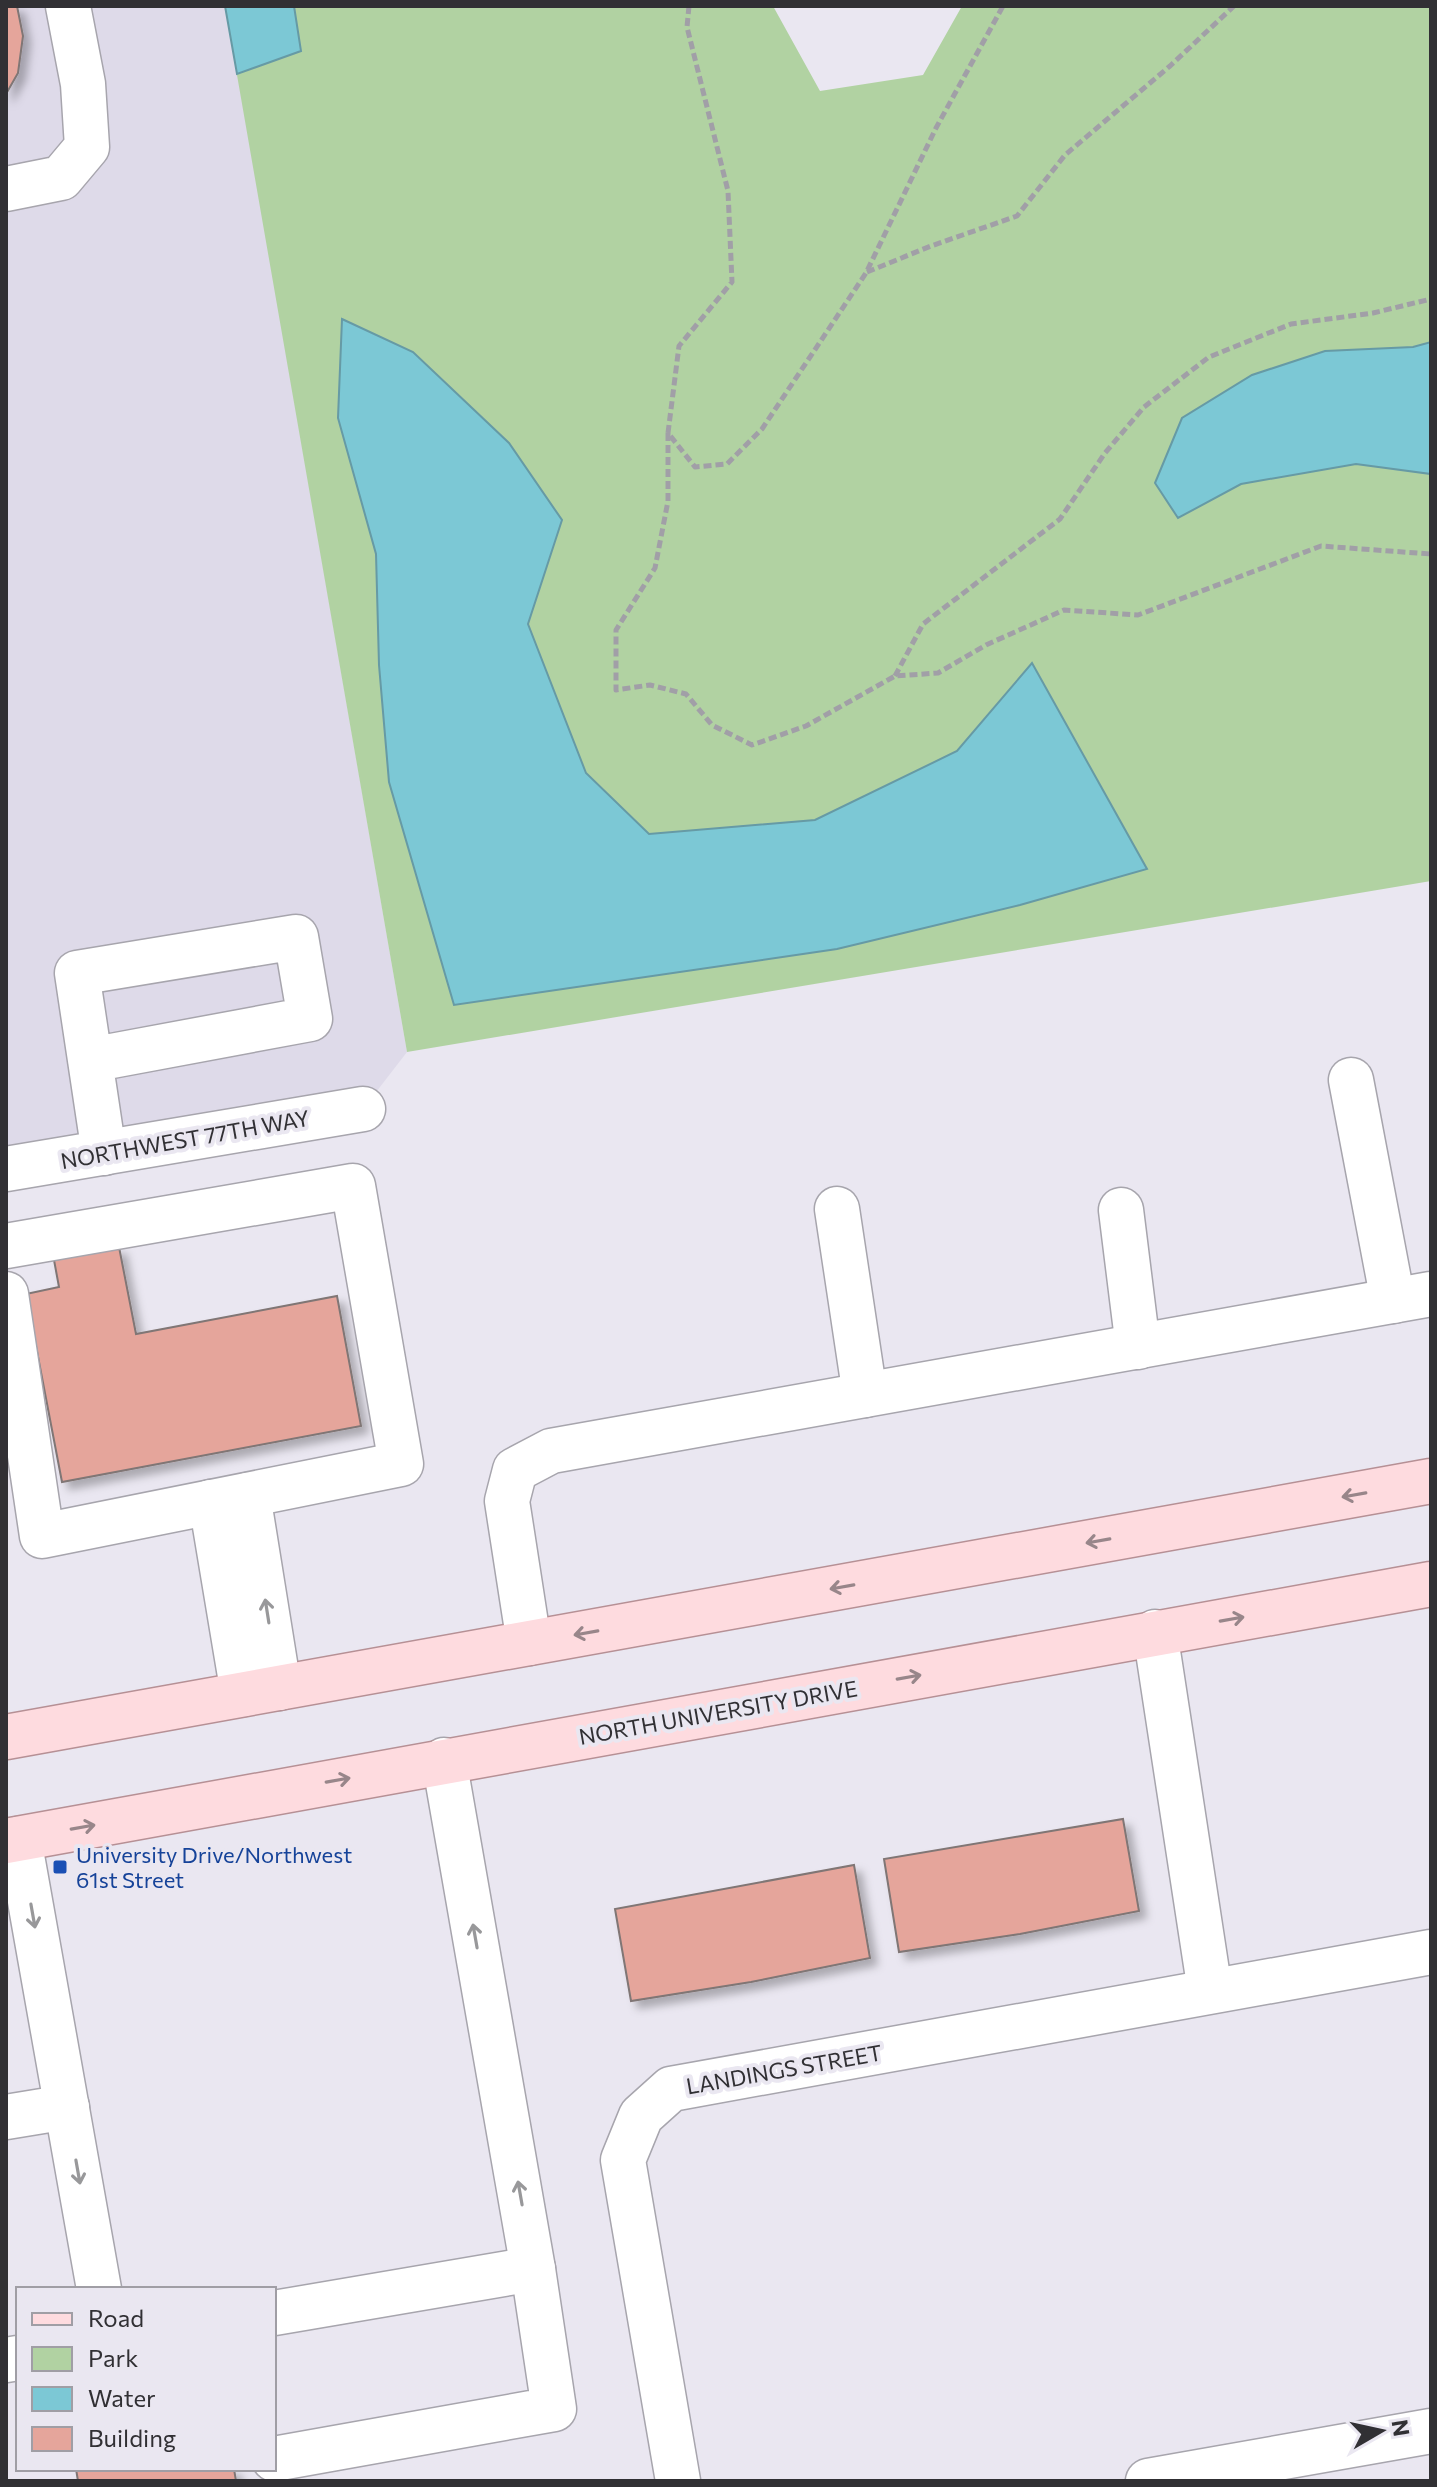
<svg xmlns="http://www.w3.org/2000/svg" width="1437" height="2487" font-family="Commissioner,sans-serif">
	<defs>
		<filter id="shadow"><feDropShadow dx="7" dy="7" stdDeviation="4" flood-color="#0004"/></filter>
	</defs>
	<rect width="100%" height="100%" fill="#eae7f1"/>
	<!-- built -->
	<polygon fill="#dedae9" points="6,6 226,6 407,1052 363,1109 6,1169"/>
	<!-- green -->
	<polygon fill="#b1d2a2" points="225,6 773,6 820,91 923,75 962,6 1431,6 1431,881 407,1052"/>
	<!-- water -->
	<g fill="#7cc8d5" stroke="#669aa5" stroke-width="2">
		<polygon points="225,6 294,6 301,51 237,74"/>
		<polygon points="342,319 413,352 509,443 562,520 528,624 586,773 649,834 815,820 957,751 1032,663 1147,869 1020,905 837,949 454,1005 389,782 379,665 376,554 338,418"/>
		<polygon points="1431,342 1431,474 1356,464 1241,484 1178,518 1155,483 1182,418 1252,375 1325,351 1413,347"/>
	</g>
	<!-- building -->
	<g fill="#e5a59b" stroke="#807675" stroke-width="2" filter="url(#shadow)">
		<polygon points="6,6 17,6 23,36 18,73 6,94"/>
		<polygon points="119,1247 136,1334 337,1296 361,1426 62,1482 26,1294 59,1287 54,1260"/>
		<polygon points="1123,1819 1139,1911 1020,1934 899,1952 884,1859"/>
		<polygon points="854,1865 870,1958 751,1982 631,2001 615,1909"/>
		<polygon points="76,2469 234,2469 236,2481 78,2481"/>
	</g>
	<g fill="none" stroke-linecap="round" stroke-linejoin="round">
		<!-- minor casing -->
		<g stroke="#a7a5ad" stroke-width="47">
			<g id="minor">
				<polyline points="6,189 61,178 87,147 83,84 68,6"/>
				<polyline points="90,1060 310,1019 296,937 77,973 104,1153"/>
				<polyline points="1351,1080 1393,1301"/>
				<polyline points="6,1169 363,1109"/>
				<polyline points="837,1209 865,1395"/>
				<polyline points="1121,1210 1138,1347"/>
				<polyline points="6,1246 353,1186 401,1464 42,1536 6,1294"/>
				<polyline points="248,1495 279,1688"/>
				<polyline points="211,1502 243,1694"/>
				<polyline points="1155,1632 1210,1991"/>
				<polyline points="529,1643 507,1501 515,1470 551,1451 1431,1294"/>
				<polyline points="19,1839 99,2289"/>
				<polyline points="6,2117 67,2107"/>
				<polyline points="274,2313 533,2269"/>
				<polyline points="6,2360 18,2358"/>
				<polyline points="274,2459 554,2409 533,2269 444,1760"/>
				<polyline points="678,2481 623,2160 641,2116 671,2089 1431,1952"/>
				<polyline points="1148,2481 1431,2431"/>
			</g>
		</g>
		<!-- major casing -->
		<g stroke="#b69095" stroke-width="47">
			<g id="major">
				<polyline points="6,1737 1431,1481"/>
				<polyline points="6,1841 1431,1584"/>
			</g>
		</g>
		<!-- path -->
		<g stroke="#a19fa7" stroke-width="5" stroke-dasharray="8 4" stroke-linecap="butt">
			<polyline points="689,6 687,27 728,191 732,282 679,346 668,433 695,467 727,464 762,429 866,273 936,128 1003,6"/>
			<polyline points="867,272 931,246 1017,216 1065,155 1170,66 1234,6"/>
			<polyline points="668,433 668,501 655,568 616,630 616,690 650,685 686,694 712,725 752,745 806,726 895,676 938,673 986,645 1064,610 1138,615 1321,546 1431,554"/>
			<polyline points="895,676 923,624 1060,519 1105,453 1144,407 1209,357 1291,324 1373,313 1431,299"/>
		</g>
		<!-- minor -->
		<use href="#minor" stroke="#fff" stroke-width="44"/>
		<!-- major -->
		<use href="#major" stroke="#fedbdf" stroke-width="44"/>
	</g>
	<!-- one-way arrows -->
	<defs><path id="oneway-shaft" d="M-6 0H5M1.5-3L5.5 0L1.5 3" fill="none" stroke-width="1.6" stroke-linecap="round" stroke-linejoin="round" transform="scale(2)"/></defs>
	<g stroke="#98868a">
		<use href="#oneway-shaft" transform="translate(1354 1495) rotate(170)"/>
		<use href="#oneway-shaft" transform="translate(1098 1541) rotate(170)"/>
		<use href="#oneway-shaft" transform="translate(842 1587) rotate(170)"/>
		<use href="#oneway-shaft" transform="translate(1232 1619) rotate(-10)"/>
		<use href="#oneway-shaft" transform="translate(586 1633) rotate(170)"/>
		<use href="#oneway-shaft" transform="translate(909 1677) rotate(-10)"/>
		<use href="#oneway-shaft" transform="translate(338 1780) rotate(-10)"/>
		<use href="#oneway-shaft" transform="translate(83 1827) rotate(-10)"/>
	</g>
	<g stroke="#98989a">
		<use href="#oneway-shaft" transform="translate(267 1611) rotate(-99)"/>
		<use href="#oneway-shaft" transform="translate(33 1916) rotate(80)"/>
		<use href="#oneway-shaft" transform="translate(475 1936) rotate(-100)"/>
		<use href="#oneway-shaft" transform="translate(78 2172) rotate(80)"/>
		<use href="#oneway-shaft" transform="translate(520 2193) rotate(-100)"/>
	</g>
	<!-- markers -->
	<rect fill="#1a4fb4" stroke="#eae7f1" stroke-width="3" x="52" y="1859" width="16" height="16" rx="4"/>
	<g text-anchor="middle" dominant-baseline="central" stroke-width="8" stroke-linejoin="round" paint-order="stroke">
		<!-- street labels -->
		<g font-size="22" fill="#313034" stroke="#eae7f1">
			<text transform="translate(185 1139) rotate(-10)">NORTHWEST 77TH WAY</text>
			<text transform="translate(718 1712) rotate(-10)">NORTH UNIVERSITY DRIVE</text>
			<text transform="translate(784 2069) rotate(-10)">LANDINGS STREET</text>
		</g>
		<!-- transit labels -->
		<g font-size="22" fill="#164399" stroke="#eae7f1" text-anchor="start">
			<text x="76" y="1854">University Drive/Northwest<tspan x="76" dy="25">61st Street</tspan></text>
		</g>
	</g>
	<!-- border -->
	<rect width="1437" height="2487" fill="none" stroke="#313034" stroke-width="16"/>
	<!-- legend -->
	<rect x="16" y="2287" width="260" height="184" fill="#eae7f1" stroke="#a09ea5" stroke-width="2"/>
	<rect x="32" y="2313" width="40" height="12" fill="#fedbdf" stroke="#a09ea5" stroke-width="2"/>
	<text x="88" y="2327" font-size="24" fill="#313034">Road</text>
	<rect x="32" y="2347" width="40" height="24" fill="#b1d2a2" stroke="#a09ea5" stroke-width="2"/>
	<text x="88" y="2367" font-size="24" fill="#313034">Park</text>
	<rect x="32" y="2387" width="40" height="24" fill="#7cc8d5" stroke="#a09ea5" stroke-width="2"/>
	<text x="88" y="2407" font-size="24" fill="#313034">Water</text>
	<rect x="32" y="2427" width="40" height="24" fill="#e5a59b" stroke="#a09ea5" stroke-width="2"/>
	<text x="88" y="2447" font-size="24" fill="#313034">Building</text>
	<!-- north arrow -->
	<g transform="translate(1381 2431) rotate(81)" stroke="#eae7f1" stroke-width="6" paint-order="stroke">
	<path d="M0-6L14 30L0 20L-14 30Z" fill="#313034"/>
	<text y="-12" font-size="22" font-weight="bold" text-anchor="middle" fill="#313034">N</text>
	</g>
</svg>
